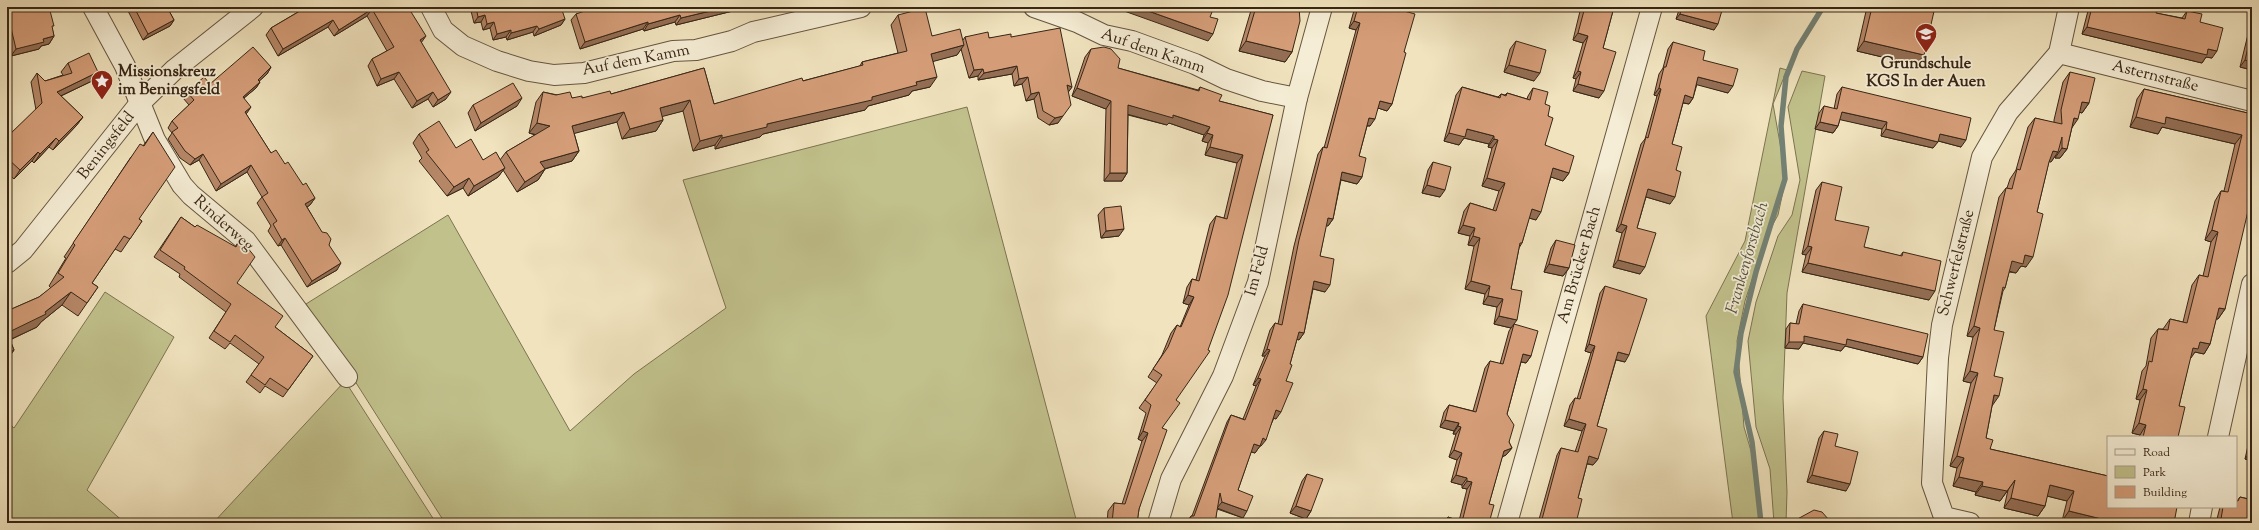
<svg xmlns="http://www.w3.org/2000/svg" width="2259" height="530" font-family="'Sorts Mill Goudy',serif">
	<rect width="100%" height="100%" fill="#f0e3be"/>
	<filter id="stains"><feTurbulence type="fractalNoise" baseFrequency=".005" numOctaves="4"/><feColorMatrix values="0 0 0 0 .2 0 0 0 0 .09 0 0 0 0 .02 0 0 0 .5 -.17"/></filter>
	<radialGradient id="worn" r=".72"><stop offset=".6" stop-color="#630" stop-opacity="0"/><stop offset="1" stop-color="#630" stop-opacity=".3"/></radialGradient>
	<!-- green -->
	<g fill="#c1c18c" stroke="#7c7451">
		<polygon points="1780,68 1787,70 1773,104 1786,177 1778,215 1767,235 1745,301 1737,341 1744,427 1756,468 1760,523 1733,523 1706,316 1745,241"/>
		<polygon points="1802,71 1825,76 1787,293 1783,398 1787,492 1786,523 1774,523 1770,469 1756,427 1748,341 1756,302 1778,236 1792,215 1800,180 1788,107"/>
		<polygon points="967,107 1077,523 445,523 306,304 448,215 570,431 634,374 726,308 683,180"/>
		<polygon points="105,292 174,337 87,490 125,523 7,523 7,422 14,428"/>
		<polygon points="345,381 436,523 213,523"/>
	</g>
	<g fill="none" stroke-linecap="round" stroke-linejoin="round">
		<!-- stream -->
		<polyline stroke="#738174" stroke-width="5.5" points="1761,523 1752,442 1736,372 1741,333 1756,272 1785,179 1781,126 1786,77 1797,49 1823,7"/>
		<!-- minor casing -->
		<g stroke="#665540" stroke-width="22">
			<g id="minor">
				<polyline points="93,7 125,66 155,140 182,185 191,195 246,241 347,377"/>
				<polyline points="431,7 443,30 463,46 497,61 529,71 554,75 584,73 673,51 696,50 732,41 753,32 861,7"/>
				<polyline points="1034,7 1077,22 1104,35 1132,41 1195,64 1226,79 1262,91 1297,98"/>
				<polyline points="2059,53 2252,101"/>
				<polyline points="7,263 23,250 140,103 175,69 253,7"/>
				<polyline points="2218,437 2252,284"/>
				<polyline points="1158,523 1171,479 1223,376 1258,282 1297,98 1322,7"/>
				<polyline points="1507,523 1652,7"/>
				<polyline points="1970,523 1944,517 1932,483 1938,358 1942,325 1982,157 2008,112 2059,53 2069,7"/>
				<polyline points="2199,523 2202,507"/>
			</g>
		</g>
		<!-- minor -->
		<use href="#minor" stroke="#f5edd5" stroke-width="20"/>
	</g>
	<!-- wall -->
	<g fill="#b68767" stroke="#382616">
		<polygon points="7,7 52,28 54,36 49,44 41,46 39,49 11,56 7,40"/>
		<polygon points="126,7 167,7 174,20 170,26 143,40"/>
		<polygon points="302,7 408,7 421,42 446,99 433,107 428,99 412,108 394,79 377,86 368,66 372,59 387,51 367,16 334,36 328,27 278,56 266,35 271,28 298,12"/>
		<polygon points="470,7 527,7 527,8 565,19 561,25 534,36 533,32 507,40 506,37 493,40 490,28 483,30 481,22 474,23"/>
		<polygon points="749,7 676,25 675,22 644,31 643,29 580,49 571,20 576,14 625,8"/>
		<polygon points="1252,7 1299,7 1292,52 1285,62 1239,51"/>
		<polygon points="1355,7 1397,7 1397,9 1404,52 1392,104 1387,111 1378,108 1370,126 1367,126 1359,156 1362,177 1357,184 1341,180 1333,219 1328,226 1326,225 1320,256 1325,292 1313,289 1304,333 1299,340 1297,339 1290,364 1286,381 1276,419 1274,418 1261,446 1260,446 1255,453 1251,452 1238,490 1243,518 1217,509 1215,523 1186,523 1191,516 1192,516 1227,422 1231,415 1243,419 1256,386 1253,385 1265,356 1262,356 1270,330 1275,323 1278,324 1294,246 1318,154 1323,147 1324,148 1356,30 1349,28"/>
		<polygon points="1581,7 1614,7 1603,48 1599,98 1573,91 1576,79 1573,78 1583,43 1573,40"/>
		<polygon points="1680,7 1723,7 1714,30 1676,19"/>
		<polygon points="1867,7 1935,7 1916,65 1857,51"/>
		<polygon points="2089,7 2148,7 2156,13 2182,18 2187,11 2200,22 2212,58 2206,57 2202,63 2082,34"/>
		<polygon points="898,15 932,36 963,40 965,37 989,38 1011,37 1072,87 1068,92 1058,123 1049,125 1038,118 1034,99 1026,101 1022,84 1014,86 1012,74 978,80 978,76 969,78 961,49 957,55 933,61 930,87 912,91 909,95 868,106 865,110 763,134 760,137 715,149 715,145 693,151 683,111 662,116 663,120 656,131 622,139 617,122 574,133 579,151 572,161 545,169 538,180 517,192 503,170 498,177 468,196 463,188 447,196 419,161 422,158 413,143 419,134 483,160 500,160 506,152 535,135 529,133 536,102 543,92 572,98 582,98 611,94 704,68 714,104 860,66 862,62 898,53 891,25"/>
		<polygon points="2252,18 2252,70 2240,67"/>
		<polygon points="1516,41 1534,81 1504,72 1510,49"/>
		<polygon points="1673,42 1703,60 1728,93 1697,84 1693,98 1689,104 1683,103 1672,144 1676,170 1670,204 1646,197 1637,228 1640,274 1613,267 1622,233 1616,231 1641,144 1645,139 1657,96 1654,95 1659,74 1663,68 1668,49"/>
		<polygon points="1091,49 1118,68 1198,90 1200,87 1219,101 1273,115 1176,400 1162,428 1139,509 1137,523 1107,523 1108,511 1114,503 1122,504 1142,441 1138,439 1146,413 1139,408 1157,383 1148,377 1162,355 1171,333 1177,325 1180,327 1189,305 1183,303 1187,287 1192,279 1196,280 1210,224 1216,216 1224,218 1237,163 1205,155 1208,143 1202,141 1204,135 1169,123 1167,125 1128,115 1127,173 1122,181 1104,181 1106,109 1072,96 1085,57"/>
		<polygon points="68,63 92,81 61,96 83,117 76,126 53,150 49,147 34,163 32,161 14,179 7,173 7,137 36,110 31,82 37,73 45,81 63,75 61,72"/>
		<polygon points="271,67 267,74 259,81 260,82 256,88 244,98 246,114 271,153 285,164 303,185 315,198 310,205 307,207 329,245 337,270 307,287 281,245 278,246 268,231 271,226 257,203 262,197 247,172 216,191 199,160 190,165 180,158 168,139 172,133 168,128 172,121 189,105 183,98 187,92 210,84"/>
		<polygon points="2070,72 2089,103 2082,113 2079,112 2072,127 2067,149 2060,158 2055,158 2055,156 2051,162 2049,161 2037,212 2026,267 2021,266 2016,273 2009,272 2005,288 2003,291 1994,330 1994,376 1992,406 1986,438 1990,449 2108,476 2062,521 2067,501 2047,496 2045,506 2038,516 2004,508 2008,490 2000,501 1975,495 1976,492 1953,486 1957,468 1950,466 1971,383 1963,381 1973,337 1967,336 1999,197 2006,188 2007,188 2010,179 2016,170 2028,127 2035,118 2054,123 2054,120 2063,82"/>
		<polygon points="1462,87 1498,97 1501,94 1505,95 1507,93 1527,99 1528,96 1533,88 1545,104 1548,116 1545,145 1569,173 1563,181 1551,177 1536,220 1529,218 1522,243 1519,248 1511,289 1514,324 1531,356 1526,363 1521,362 1507,414 1509,442 1512,448 1506,455 1502,457 1489,504 1489,523 1444,523 1448,517 1459,521 1467,489 1462,488 1462,485 1451,482 1457,460 1449,457 1456,434 1453,434 1454,431 1440,427 1444,412 1449,405 1473,411 1485,368 1490,361 1500,364 1509,331 1511,328 1494,324 1497,307 1483,304 1485,294 1465,289 1474,246 1468,245 1470,236 1458,233 1464,211 1470,203 1493,210 1499,191 1482,186 1492,148 1488,147 1489,144 1464,138 1459,145 1444,141 1456,95"/>
		<polygon points="1842,87 1961,147 1938,141 1933,148 1881,136 1882,129 1840,119 1838,126 1833,133 1815,129 1819,113 1824,106 1834,109 1837,94"/>
		<polygon points="2144,89 2252,114 2225,309 2218,319 2216,319 2210,344 2204,354 2195,352 2190,358 2179,406 2178,437 2139,437 2140,435 2132,433 2140,400 2136,399 2142,371 2146,366 2151,338 2158,329 2163,329 2170,319 2183,322 2192,285 2199,275 2203,276 2211,242 2205,240 2215,201 2221,191 2224,191 2235,144 2162,127 2158,134 2130,127 2137,99"/>
		<polygon points="473,105 517,106 475,131 468,113"/>
		<polygon points="153,132 139,219 142,221 121,252 115,249 92,283 98,287 78,316 62,305 41,322 37,327 10,340 14,350 7,360 7,311 39,297 51,288 49,286 66,258 64,257 131,157 143,146"/>
		<polygon points="1433,162 1440,197 1422,193 1428,170"/>
		<polygon points="1822,182 1835,220 1864,247 1900,256 1903,252 1929,300 1802,272 1806,255 1802,254 1816,190"/>
		<polygon points="1104,208 1119,236 1101,238 1098,215"/>
		<polygon points="181,217 195,227 235,247 239,241 237,283 275,327 313,356 283,397 265,386 260,393 246,382 259,364 230,343 225,349 209,338 226,312 179,277 180,274 154,257"/>
		<polygon points="1556,240 1569,268 1563,276 1544,272 1551,248"/>
		<polygon points="1605,286 1625,362 1616,360 1597,426 1598,459 1593,465 1587,464 1578,498 1576,523 1538,523 1557,455 1561,448 1575,452 1582,431 1564,426 1570,405 1575,398 1577,399 1591,353 1585,351 1600,293"/>
		<polygon points="1803,304 1923,357 1918,364 1845,346 1841,351 1803,343 1799,349 1785,348 1786,329 1790,323 1796,324 1799,311"/>
		<polygon points="2252,428 2252,461 2245,459"/>
		<polygon points="1824,431 1835,446 1846,491 1807,482 1819,438"/>
		<polygon points="1307,474 1311,511 1306,519 1290,513 1302,481"/>
		<polygon points="2252,484 2252,519 2251,523 2216,523 2220,507 2236,507 2237,501 2240,497 2249,499"/>
	</g>
	<!-- shaded-wall -->
	<g fill="#946e54" stroke="#382616">
		<polygon points="727,7 749,7 676,25 681,18"/>
		<polygon points="1113,7 1137,7 1213,34 1208,41"/>
		<polygon points="372,9 367,16 334,36 339,30"/>
		<polygon points="1680,14 1718,24 1714,30 1676,19"/>
		<polygon points="485,15 481,22 474,23 478,17"/>
		<polygon points="680,15 675,22 644,31 648,24"/>
		<polygon points="565,19 561,25 534,36 539,29"/>
		<polygon points="174,20 170,26 143,40 148,34"/>
		<polygon points="333,20 328,27 278,56 283,49"/>
		<polygon points="1354,21 1360,23 1356,30 1349,28"/>
		<polygon points="494,22 490,28 483,30 487,24"/>
		<polygon points="648,22 643,29 580,49 585,42"/>
		<polygon points="537,26 533,32 507,40 511,33"/>
		<polygon points="2087,27 2208,49 2217,51 2212,58 2206,57 2202,63 2082,34"/>
		<polygon points="511,30 506,37 493,40 497,34"/>
		<polygon points="1578,33 1588,36 1583,43 1573,40"/>
		<polygon points="54,36 49,44 41,46 39,49 11,56 16,49 43,39"/>
		<polygon points="426,36 421,43 420,40"/>
		<polygon points="1246,41 1292,52 1285,62 1239,51"/>
		<polygon points="1864,41 1924,55 1916,65 1857,51"/>
		<polygon points="964,45 957,55 924,64 931,54"/>
		<polygon points="2245,60 2252,62 2252,70 2240,67"/>
		<polygon points="1509,65 1540,73 1534,81 1504,72"/>
		<polygon points="1017,66 1012,74 978,80 984,73"/>
		<polygon points="271,67 267,74 254,86 258,80"/>
		<polygon points="983,69 978,76 969,78 974,70"/>
		<polygon points="1578,71 1581,72 1576,79 1573,78"/>
		<polygon points="98,72 92,81 50,101 57,92"/>
		<polygon points="399,72 394,79 377,86 381,79"/>
		<polygon points="937,77 930,87 912,91 909,95 868,106 865,110 763,134 760,137 715,149 722,138 767,124 872,97 916,82"/>
		<polygon points="1028,77 1022,84 1014,86 1019,79"/>
		<polygon points="1698,77 1733,86 1728,93 1694,84"/>
		<polygon points="260,82 256,88 238,103 243,97"/>
		<polygon points="1578,84 1604,91 1599,98 1573,91"/>
		<polygon points="1067,85 1072,87 1067,94"/>
		<polygon points="1077,88 1111,101 1106,109 1072,96"/>
		<polygon points="1659,88 1661,89 1657,96 1654,95"/>
		<polygon points="433,92 428,99 412,108 417,101"/>
		<polygon points="451,92 446,99 433,107 438,100"/>
		<polygon points="1039,92 1034,99 1026,101 1031,94"/>
		<polygon points="1685,95 1693,98 1689,104 1680,102"/>
		<polygon points="522,98 517,106 475,131 481,123"/>
		<polygon points="690,100 683,111 653,119 660,108"/>
		<polygon points="1380,101 1392,104 1387,111 1375,107"/>
		<polygon points="2082,102 2089,103 2082,113 2075,111"/>
		<polygon points="1128,105 1173,115 1210,127 1204,135 1169,123 1167,125 1123,113"/>
		<polygon points="251,107 247,113 241,118 245,112"/>
		<polygon points="624,112 617,122 565,136 572,126"/>
		<polygon points="1842,112 1887,122 1882,129 1837,119"/>
		<polygon points="1063,116 1058,123 1049,125 1055,118"/>
		<polygon points="83,117 76,126 53,150 59,141"/>
		<polygon points="2136,117 2166,117 2242,135 2235,144 2162,127 2158,134 2130,127"/>
		<polygon points="1369,118 1375,119 1370,126 1364,125"/>
		<polygon points="2074,118 2078,119 2071,129"/>
		<polygon points="663,120 656,131 622,139 630,129"/>
		<polygon points="1820,122 1838,126 1833,133 1815,129"/>
		<polygon points="537,123 550,126 542,136 529,133"/>
		<polygon points="1467,129 1494,136 1489,144 1464,138 1459,145 1444,141 1449,133"/>
		<polygon points="1886,129 1938,142 1933,148 1881,136"/>
		<polygon points="1207,133 1213,135 1208,143 1202,141"/>
		<polygon points="1940,134 1966,140 1961,147 1935,140"/>
		<polygon points="722,135 715,145 693,151 700,141"/>
		<polygon points="56,138 49,147 34,163 40,154"/>
		<polygon points="1494,139 1498,140 1492,148 1488,147"/>
		<polygon points="1210,147 1243,155 1237,163 1205,155"/>
		<polygon points="2062,148 2067,149 2060,158 2055,158"/>
		<polygon points="579,151 572,161 533,172 540,162"/>
		<polygon points="2053,151 2058,152 2051,162 2046,161"/>
		<polygon points="38,152 32,161 14,179 20,170"/>
		<polygon points="203,154 199,160 190,165 195,159"/>
		<polygon points="251,165 247,172 216,191 221,184"/>
		<polygon points="505,168 498,177 468,196 474,186"/>
		<polygon points="1553,168 1569,173 1563,181 1548,176"/>
		<polygon points="545,169 538,180 517,192 525,182"/>
		<polygon points="1342,172 1362,177 1357,184 1338,179"/>
		<polygon points="1110,173 1127,173 1122,181 1104,181"/>
		<polygon points="469,178 463,188 447,196 454,187"/>
		<polygon points="1487,178 1505,183 1499,191 1482,186"/>
		<polygon points="1427,185 1445,190 1440,197 1422,193"/>
		<polygon points="1648,189 1675,197 1670,204 1643,196"/>
		<polygon points="315,198 310,205 301,211 305,204"/>
		<polygon points="1532,209 1541,212 1536,220 1526,217"/>
		<polygon points="1328,218 1333,219 1328,226 1323,225"/>
		<polygon points="1621,224 1627,226 1622,233 1616,231"/>
		<polygon points="1463,225 1475,228 1470,236 1458,233"/>
		<polygon points="1124,229 1119,236 1101,238 1106,231"/>
		<polygon points="2212,230 2218,232 2211,242 2205,240"/>
		<polygon points="1473,236 1480,238 1474,246 1468,245"/>
		<polygon points="285,238 281,245 278,246 282,240"/>
		<polygon points="1808,246 1812,247 1806,255 1802,254"/>
		<polygon points="2025,255 2033,257 2026,267 2021,266 2016,273 2005,270 2012,261"/>
		<polygon points="1618,260 1645,267 1640,274 1613,267"/>
		<polygon points="341,263 337,270 307,287 312,281"/>
		<polygon points="1808,263 1935,291 1929,300 1802,272"/>
		<polygon points="1549,264 1569,268 1563,276 1544,272"/>
		<polygon points="1314,281 1330,285 1325,292 1310,288"/>
		<polygon points="1471,281 1490,286 1485,294 1465,289"/>
		<polygon points="71,292 62,305 41,322 37,327 7,341 7,333 45,312"/>
		<polygon points="1188,295 1194,297 1189,305 1183,303"/>
		<polygon points="1488,296 1503,299 1497,307 1483,304"/>
		<polygon points="2219,308 2225,309 2218,319 2212,318"/>
		<polygon points="1499,316 1517,320 1511,328 1494,324"/>
		<polygon points="1974,326 1980,328 1973,337 1967,336"/>
		<polygon points="1299,332 1304,333 1299,340 1294,338"/>
		<polygon points="1804,336 1847,339 1923,357 1918,364 1845,346 1841,351 1803,343 1799,349 1785,348 1789,342"/>
		<polygon points="2200,342 2210,344 2204,354 2195,352 2191,358 2186,358 2193,348"/>
		<polygon points="1589,344 1595,346 1591,353 1585,351"/>
		<polygon points="1267,349 1270,350 1265,356 1262,356"/>
		<polygon points="14,350 7,360 7,353"/>
		<polygon points="1618,352 1629,355 1625,362 1614,359"/>
		<polygon points="1523,354 1531,356 1526,363 1518,361"/>
		<polygon points="1970,371 1978,373 1971,383 1963,381"/>
		<polygon points="1258,378 1261,379 1256,386 1253,385"/>
		<polygon points="2143,389 2147,390 2140,400 2136,399"/>
		<polygon points="1994,395 1999,396 1992,406"/>
		<polygon points="1276,410 1281,412 1276,419 1271,417"/>
		<polygon points="1569,419 1586,424 1582,431 1564,426"/>
		<polygon points="1445,420 1459,423 1454,431 1440,427"/>
		<polygon points="2139,423 2146,425 2140,435 2132,433"/>
		<polygon points="1458,426 1461,427 1456,434 1453,434"/>
		<polygon points="1143,431 1148,433 1142,441 1138,439"/>
		<polygon points="1263,438 1266,440 1261,446 1258,445"/>
		<polygon points="1254,444 1260,446 1255,453 1249,451"/>
		<polygon points="1512,448 1506,455 1499,458 1504,451"/>
		<polygon points="1454,450 1462,453 1457,460 1449,457"/>
		<polygon points="2250,452 2252,452 2252,461 2245,459"/>
		<polygon points="1589,456 1598,459 1593,465 1585,463"/>
		<polygon points="1957,456 1964,458 1957,468 1950,466"/>
		<polygon points="1456,475 1467,478 1462,485 1451,482"/>
		<polygon points="1812,475 1850,484 1846,491 1807,482"/>
		<polygon points="1959,477 1983,482 1976,492 1953,486"/>
		<polygon points="2015,480 2000,501 1975,495 1982,486"/>
		<polygon points="1467,481 1472,482 1467,489 1462,488"/>
		<polygon points="2050,485 2074,491 2067,501 2043,495"/>
		<polygon points="2011,498 2045,506 2038,516 2004,508"/>
		<polygon points="1222,502 1247,511 1243,518 1217,508"/>
		<polygon points="1296,506 1311,511 1306,519 1290,513"/>
		<polygon points="2069,511 2118,523 2072,523 2062,521"/>
		<polygon points="2221,519 2234,522 2233,523 2218,523"/>
	</g>
	<!-- building -->
	<g fill="#d49d78" stroke="#382616">
		<polygon points="7,7 49,7 54,26 52,26 54,36 43,39 44,42 16,49 7,11"/>
		<polygon points="134,7 167,7 174,20 148,34"/>
		<polygon points="305,7 408,7 426,36 420,40 451,92 438,100 433,92 417,101 399,72 381,79 372,59 394,47 372,9 339,30 333,20 283,49 271,28 305,8"/>
		<polygon points="476,7 527,7 527,8 529,7 561,7 565,19 539,29 537,26 511,33 511,30 497,34 494,22 487,24 485,15 478,17"/>
		<polygon points="596,7 625,7 625,8 628,7 727,7 681,18 680,15 648,24 648,22 585,42 576,14"/>
		<polygon points="1137,7 1214,7 1210,17 1218,19 1213,34"/>
		<polygon points="1256,7 1299,7 1300,21 1292,52 1246,41"/>
		<polygon points="1358,7 1397,7 1397,9 1415,14 1404,52 1406,53 1392,104 1380,101 1375,119 1369,118 1359,156 1366,158 1362,177 1342,172 1333,219 1328,218 1320,256 1334,259 1330,285 1314,281 1304,333 1299,332 1290,364 1292,365 1286,381 1293,383 1281,412 1276,410 1266,440 1263,438 1260,446 1254,444 1238,490 1253,496 1247,511 1222,502 1220,493 1215,523 1190,523 1191,516 1194,516 1231,415 1245,420 1261,379 1258,378 1270,350 1267,349 1275,323 1282,325 1299,240 1323,147 1327,148 1360,23 1354,21"/>
		<polygon points="1585,7 1614,7 1603,48 1616,52 1604,91 1578,84 1581,72 1578,71 1588,36 1578,33"/>
		<polygon points="1682,7 1723,7 1718,24 1680,14"/>
		<polygon points="1872,7 1935,7 1924,55 1864,41"/>
		<polygon points="2092,7 2148,7 2157,10 2156,13 2185,19 2187,11 2202,14 2200,22 2223,28 2217,51 2208,49 2207,55 2087,27"/>
		<polygon points="925,8 932,36 960,29 964,45 931,54 937,77 916,82 917,85 872,97 872,100 767,124 767,127 722,138 722,135 700,141 690,100 660,108 663,120 630,129 624,112 572,126 579,151 540,162 545,169 525,182 506,152 550,126 537,123 543,92 556,95 570,92 572,98 582,96 582,98 610,91 611,94 704,68 714,104 802,78 803,81 863,65 862,62 907,51 898,15"/>
		<polygon points="1060,28 1072,87 1067,85 1071,105 1063,116 1055,118 1043,111 1039,92 1031,94 1028,77 1019,79 1017,66 984,73 983,69 974,70 965,37 988,32 989,38 1011,34 1011,37"/>
		<polygon points="2252,31 2252,62 2245,60"/>
		<polygon points="1516,41 1546,50 1540,73 1509,65"/>
		<polygon points="1673,42 1705,51 1703,60 1738,69 1733,86 1698,77 1693,98 1685,95 1672,144 1682,147 1676,170 1681,172 1675,197 1648,189 1637,228 1656,233 1645,267 1618,260 1627,226 1621,224 1646,137 1648,138 1661,89 1659,88 1664,67 1666,67"/>
		<polygon points="253,47 271,67 258,80 260,82 243,97 251,107 245,112 271,153 276,150 285,164 288,162 303,185 306,183 315,198 305,204 322,232 327,233 331,239 329,245 341,263 312,281 285,238 282,240 273,224 277,221 262,197 268,193 251,165 221,184 203,154 195,159 185,151 172,132 178,128 172,121 194,100 187,92 204,77 210,84"/>
		<polygon points="1104,47 1111,49 1120,59 1118,68 1199,91 1200,87 1222,95 1219,101 1273,115 1228,295 1208,350 1210,351 1176,400 1180,403 1162,428 1167,430 1139,509 1137,523 1112,523 1114,503 1125,504 1148,433 1143,431 1151,405 1145,400 1162,375 1153,369 1168,347 1177,325 1181,327 1194,297 1188,295 1192,279 1199,281 1216,216 1227,219 1243,155 1210,147 1213,135 1207,133 1210,127 1173,115 1173,118 1128,105 1127,173 1110,173 1111,101 1077,88 1091,49"/>
		<polygon points="89,53 98,72 57,92 83,117 59,141 56,138 40,154 38,152 20,170 7,158 7,137 42,103 37,73 45,81 72,73 68,63"/>
		<polygon points="2070,72 2095,78 2089,103 2082,102 2078,119 2074,118 2067,149 2062,148 2062,137 2058,152 2053,151 2049,162 2037,212 2043,214 2033,257 2025,255 2023,264 2012,261 2005,288 2003,287 1994,330 2004,332 1994,376 2003,378 1999,396 1994,395 1986,438 1993,440 1990,449 2108,476 2108,507 2177,507 2174,523 2118,523 2069,511 2074,491 2050,485 2045,506 2011,498 2015,480 2007,491 1982,486 1983,482 1959,477 1964,458 1957,456 1978,373 1970,371 1980,328 1974,326 2006,188 2012,189 2017,169 2020,170 2035,118 2062,124 2061,110"/>
		<polygon points="513,83 522,98 481,123 473,105"/>
		<polygon points="1462,87 1500,98 1501,94 1506,96 1507,93 1530,100 1533,88 1548,92 1545,104 1550,106 1548,116 1553,118 1545,145 1574,156 1569,173 1553,168 1541,212 1532,209 1522,243 1520,243 1511,289 1522,291 1517,320 1499,316 1503,299 1488,296 1490,286 1471,281 1480,238 1473,236 1475,228 1463,225 1470,203 1496,211 1505,183 1487,178 1498,140 1494,139 1494,136 1467,129 1465,137 1449,133"/>
		<polygon points="1842,87 1971,118 1966,140 1940,134 1938,142 1886,129 1887,122 1842,112 1838,126 1820,122 1824,106 1837,109"/>
		<polygon points="2144,89 2252,114 2252,194 2225,309 2219,308 2210,344 2200,342 2198,349 2193,348 2179,406 2185,407 2178,437 2143,437 2146,425 2139,423 2147,390 2143,389 2149,361 2152,362 2158,329 2168,330 2170,319 2187,323 2199,275 2208,277 2218,232 2212,230 2221,191 2228,192 2242,135 2166,117 2165,124 2136,117"/>
		<polygon points="439,121 456,148 471,139 483,160 496,152 505,168 474,186 469,178 454,187 426,152 429,150 419,134"/>
		<polygon points="153,132 175,167 139,219 142,221 130,239 124,236 92,283 98,287 87,303 71,292 45,312 46,314 7,333 14,350 7,353 7,311 39,297 64,277 58,273 75,245 73,243 140,144 144,146"/>
		<polygon points="1433,162 1451,167 1445,190 1427,185"/>
		<polygon points="1822,182 1842,187 1835,220 1869,227 1864,247 1902,256 1903,252 1941,261 1935,291 1808,263 1812,247 1808,246"/>
		<polygon points="1121,206 1124,229 1106,231 1104,208"/>
		<polygon points="181,217 195,227 197,225 236,247 239,241 247,247 255,257 237,283 283,316 275,327 313,356 288,390 270,378 265,385 251,375 264,357 235,335 230,342 214,331 231,304 184,269 185,267 160,250"/>
		<polygon points="1556,240 1575,245 1569,268 1549,264"/>
		<polygon points="1605,286 1647,299 1629,355 1618,352 1597,426 1607,429 1598,459 1589,456 1578,498 1582,499 1576,523 1541,523 1561,448 1578,452 1586,424 1569,419 1575,398 1580,399 1595,346 1589,344"/>
		<polygon points="1803,304 1928,334 1923,357 1847,339 1846,345 1804,336 1804,342 1789,342 1790,323 1799,324"/>
		<polygon points="1514,324 1538,331 1531,356 1523,354 1507,414 1514,425 1509,442 1512,448 1504,451 1489,504 1494,505 1489,523 1446,523 1448,517 1462,522 1472,482 1467,481 1467,478 1456,475 1462,453 1454,450 1461,427 1458,426 1459,423 1445,420 1449,405 1476,412 1490,361 1503,364"/>
		<polygon points="1824,431 1838,434 1835,446 1858,452 1850,484 1812,475"/>
		<polygon points="2252,442 2252,452 2250,452"/>
		<polygon points="1307,474 1323,479 1311,511 1296,506"/>
		<polygon points="2240,497 2252,500 2252,519 2251,523 2233,523 2234,522 2221,519 2223,507 2236,507 2236,501 2238,501"/>
		<polygon points="1814,510 1822,512 1829,520 1840,523 1796,523 1792,522"/>
	</g>
	<!-- icons -->
	<defs>
		<g id="school-pin" transform="scale(1.15)"><path d="M0 17L-7.5 6A9.5 9.5 0 1 1 7.5 6Z" fill="#8f2418" stroke="#f5edd5"/><path d="M0-5L7-2L0 1L-7-2ZM-4 1L0 2.5L4 1V4Q0 6-4 4Z" fill="#fff"/></g>
		<g id="sight-pin" transform="scale(1.15)"><path d="M0 17L-7.5 6A9.5 9.5 0 1 1 7.5 6Z" fill="#8f2418" stroke="#f5edd5"/><path d="M0-6L1.8-2.2L6-1.7L2.9 1.2L3.7 5.4L0 3.3L-3.7 5.4L-2.9 1.2L-6-1.7L-1.8-2.2Z" fill="#fff"/></g>
	</defs>
	<g fill-rule="evenodd">
		<use href="#school-pin" x="1926" y="34"/>
		<use href="#sight-pin" x="102" y="81"/>
	</g>
	<g text-anchor="middle" dominant-baseline="central" stroke-width="3.5" stroke-linejoin="round" paint-order="stroke">
		<!-- street labels -->
		<g font-size="16" fill="#382616" stroke="#f5edd5">
			<text transform="translate(1153 52) rotate(19)">Auf dem Kamm</text>
			<text transform="translate(636 61) rotate(-11)">Auf dem Kamm</text>
			<text transform="translate(2155 77) rotate(14)">Asternstraße</text>
			<text transform="translate(107 146) rotate(-52)">Beningsfeld</text>
			<text transform="translate(223 224) rotate(42)">Rinderweg</text>
			<text transform="translate(1957 263) rotate(-76)">Schwerfelstraße</text>
			<text transform="translate(1580 265) rotate(-74)">Am Brücker Bach</text>
			<text transform="translate(1258 271) rotate(-75)">Im Feld</text>
		</g>
		<!-- poi labels -->
		<g font-size="16" font-weight="bold" fill="#382616" stroke="#f5edd5">
			<text x="1926" y="64">Grundschule<tspan x="1926" dy="18">KGS In der Auen</tspan></text>
			<text x="118" y="72" text-anchor="start">Missionskreuz<tspan x="118" dy="18">im Beningsfeld</tspan></text>
		</g>
		<!-- water labels -->
		<g font-size="17" font-style="italic" fill="#555445" stroke="#f5edd5">
			<text transform="translate(1748 258) rotate(-74)">Frankenforstbach</text>
		</g>
	</g>
	<!-- margin -->
	<rect width="2259" height="530" fill="none" stroke="#f0e3be" stroke-width="24"/>
	<rect x="8" y="8" width="2243" height="514" fill="none" stroke="#382616" stroke-width="2"/>
	<rect x="12" y="12" width="2235" height="506" fill="none" stroke="#382616"/>
	<!-- legend -->
	<rect x="2107" y="436" width="130" height="72" fill="#f5edd5" stroke="#a99d89"/>
	<rect x="2115" y="449" width="20" height="6" fill="#f5edd5" stroke="#a99d89"/>
	<text x="2143" y="456" font-size="12" fill="#382616">Road</text>
	<rect x="2115" y="466" width="20" height="12" fill="#c1c18c" stroke="#a99d89"/>
	<text x="2143" y="476" font-size="12" fill="#382616">Park</text>
	<rect x="2115" y="486" width="20" height="12" fill="#d49d78" stroke="#a99d89"/>
	<text x="2143" y="496" font-size="12" fill="#382616">Building</text>
	<rect width="100%" height="100%" filter="url(#stains)"/>
	<rect width="100%" height="100%" fill="url(#worn)"/>
</svg>
